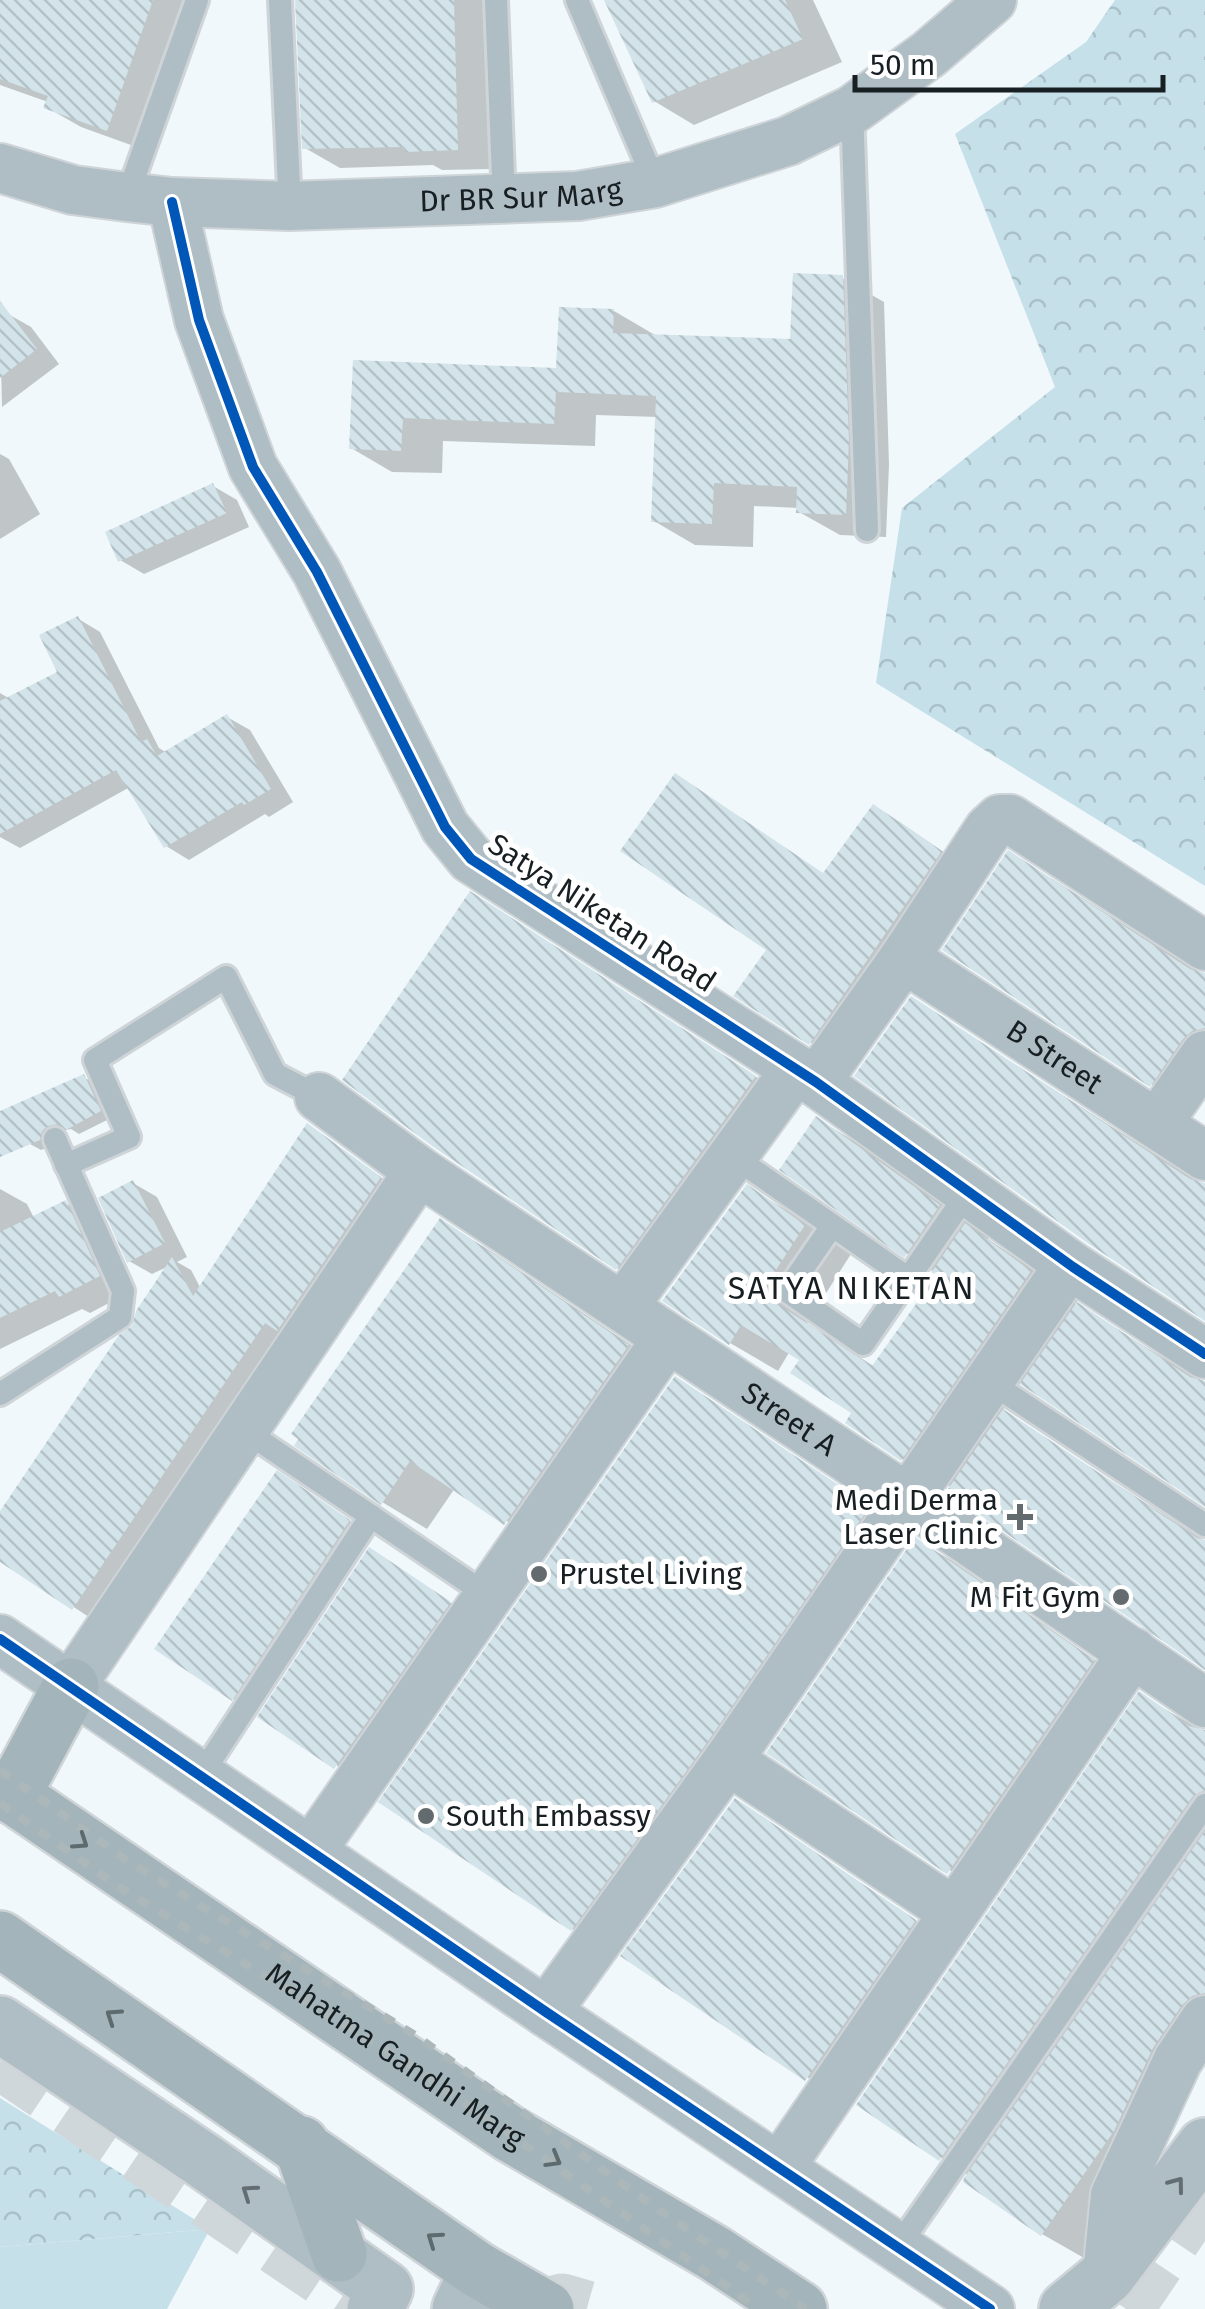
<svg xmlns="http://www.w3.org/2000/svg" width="1205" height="2309" font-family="'Fira Sans',sans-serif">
	<defs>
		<pattern id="park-crowns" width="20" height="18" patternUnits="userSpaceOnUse" patternTransform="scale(2.5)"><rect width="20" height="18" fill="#c6e0ea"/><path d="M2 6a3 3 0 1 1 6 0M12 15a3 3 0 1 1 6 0" fill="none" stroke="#a9c0c8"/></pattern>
		<pattern id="building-back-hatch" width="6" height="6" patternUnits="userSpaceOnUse" patternTransform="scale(2.5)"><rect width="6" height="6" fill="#d2e3e9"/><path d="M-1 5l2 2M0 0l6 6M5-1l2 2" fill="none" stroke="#b4c2c8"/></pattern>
	</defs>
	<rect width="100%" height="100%" fill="#f0f8fb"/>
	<!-- green -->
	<polygon fill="#c6e0ea" points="210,2229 167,2309 0,2309 0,2247"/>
	<!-- park -->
	<g fill="url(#park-crowns)">
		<polygon points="1115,0 1205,0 1205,886 876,683 902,508 1055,387 955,134 1086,42"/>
		<polygon points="0,2098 210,2229 0,2247"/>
	</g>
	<!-- shadow -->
	<g fill="#0003">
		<polygon points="0,0 195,0 142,149 81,127 46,107 48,102 0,85"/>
		<polygon points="296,0 488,0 492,169 442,170 433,165 340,168 305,148"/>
		<polygon points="607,0 813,0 842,62 694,125 654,101"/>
		<polygon points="842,278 884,302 889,465 886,537 840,535 799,512 799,508 754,506 753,547 695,545 654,521 658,417 596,415 595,446 443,441 442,473 392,472 351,448 355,362 559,370 614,311 655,335 792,341"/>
		<polygon points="8,314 31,327 59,364 2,407 0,320"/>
		<polygon points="0,454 9,459 40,514 0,539"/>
		<polygon points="213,486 237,500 249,527 144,574 120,560"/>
		<polygon points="77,618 100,632 159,748 167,753 227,717 250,730 293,802 269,817 265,814 189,860 166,846 130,787 20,848 0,837 0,693 10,699 60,673"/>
		<polygon points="898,821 964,866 834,1056 810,1042 825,875"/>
		<polygon points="1051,878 1205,976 1205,1092 1193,1109 1151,1084"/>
		<polygon points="499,911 784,1095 646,1285 617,1268"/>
		<polygon points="912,999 1205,1186 1205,1318"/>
		<polygon points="83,1077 95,1083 111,1118 79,1134 71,1129 60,1131 51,1146 41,1150 30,1144"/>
		<polygon points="817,1119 868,1149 990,1236 988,1239 1078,1300 1075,1304 1205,1383 1205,1504 1021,1382 1002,1411 1205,1541 1205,1667 952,1488 902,1459 802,1359 790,1351 778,1371 730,1343 747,1187 795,1215 851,1254 807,1323 875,1367 934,1282 934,1272 783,1169"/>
		<polygon points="308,1126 399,1190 92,1619 0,1559 0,1515 134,1327 169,1266 152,1274 129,1261 133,1183 157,1197 187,1257 177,1262 191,1270 201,1289"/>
		<polygon points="0,1189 27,1204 34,1218 66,1203 96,1221 128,1293 90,1313 82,1309 0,1349"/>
		<polygon points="440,1221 486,1248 673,1373 551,1549 455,1488 427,1529 382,1502"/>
		<polygon points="703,1395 896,1524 600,1944 572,1929"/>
		<polygon points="301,1487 372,1536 256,1713 233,1699"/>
		<polygon points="916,1540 951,1560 1127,1682 983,1892 770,1752"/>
		<polygon points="369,1550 484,1624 370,1787 261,1716"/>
		<polygon points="1140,1695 1205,1732 1205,2058 1156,2156 1084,2258 1042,2234 969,2176 860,2104"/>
		<polygon points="760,1815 939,1936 831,2093 624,1955"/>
	</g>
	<!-- building -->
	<g fill="url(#building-back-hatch)">
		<polygon points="0,0 153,0 107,131 43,108 48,96 0,79"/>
		<polygon points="295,0 454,0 458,150 405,152 405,147 302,149"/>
		<polygon points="604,0 785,0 803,39 652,103"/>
		<polygon points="793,273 843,275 849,440 846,515 796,513 797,487 714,483 712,524 651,522 656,396 556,392 554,424 403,418 401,451 349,449 353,360 556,368 559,307 614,309 613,333 790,339"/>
		<polygon points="0,301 37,349 0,378"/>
		<polygon points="213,483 227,513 118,562 105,532"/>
		<polygon points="78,616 141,742 147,739 157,756 227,714 271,789 244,805 242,802 164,848 116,770 0,834 0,701 57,672 39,635"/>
		<polygon points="675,773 823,873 873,804 942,851 809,1045 733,996 766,950 620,851"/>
		<polygon points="1008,850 1190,969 1205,973 1205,1028 1192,1031 1183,1039 1150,1087 942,950"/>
		<polygon points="470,891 756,1076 616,1270 435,1148 342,1080"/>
		<polygon points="911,996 1190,1179 1205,1183 1205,1321 1089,1244 854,1076"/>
		<polygon points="84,1074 101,1111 66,1130 58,1124 48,1126 42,1131 40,1140 0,1157 0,1111"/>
		<polygon points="816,1116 940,1205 904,1258 779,1170"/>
		<polygon points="307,1123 381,1177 277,1331 265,1323 72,1610 0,1562 0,1511 119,1335 132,1326 136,1311 172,1257 193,1296"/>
		<polygon points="133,1180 165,1243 127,1263 98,1198"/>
		<polygon points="747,1184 805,1225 761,1293 872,1366 923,1294 930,1283 926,1280 965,1223 1031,1271 901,1461 845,1423 851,1413 790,1373 799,1360 741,1325 729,1345 662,1301"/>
		<polygon points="66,1200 100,1276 59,1297 55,1291 0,1318 0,1232"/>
		<polygon points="440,1218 629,1345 504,1525 410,1461 381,1505 294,1446 298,1439 291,1434"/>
		<polygon points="1077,1302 1190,1377 1205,1381 1205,1507 1020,1384"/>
		<polygon points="675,1376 870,1506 706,1744 571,1931 378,1802"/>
		<polygon points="1003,1409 1197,1538 1205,1540 1205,1670 946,1492"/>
		<polygon points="277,1470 350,1520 232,1701 154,1649"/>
		<polygon points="915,1537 1094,1660 947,1874 766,1753"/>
		<polygon points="369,1547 451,1602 334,1769 257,1717"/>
		<polygon points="1139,1691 1189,1726 1205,1730 1205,1790 1193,1796 939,2161 856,2105"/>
		<polygon points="735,1798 916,1920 805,2081 620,1956"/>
		<polygon points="1205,1831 1205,1993 1192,1996 1182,2005 1153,2048 1114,2131 1041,2236 963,2182 964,2178"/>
	</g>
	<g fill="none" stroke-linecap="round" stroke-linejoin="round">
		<!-- primary-tunnel -->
		<g stroke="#cfd7da" stroke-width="55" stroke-dasharray="55 28" stroke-linecap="butt">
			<polyline points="0,2062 368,2309"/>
			<polyline points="534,2309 562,2301 590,2309"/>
			<polyline points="1126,2309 1205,2192"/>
		</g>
		<!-- service casing -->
		<g stroke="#ced4d7" stroke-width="28">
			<g id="service">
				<polyline points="280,0 290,206"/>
				<polyline points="496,0 504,201"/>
				<polyline points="577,0 655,183"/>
				<polyline points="852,110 867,530"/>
				<polyline points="127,197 197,0"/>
				<polyline points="733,1156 909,1279"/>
				<polyline points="66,1165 129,1137 95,1060 226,977 275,1074 319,1097"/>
				<polyline points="832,1226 787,1291 863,1344 968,1192"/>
				<polyline points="990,1382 1205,1525"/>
				<polyline points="0,1394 120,1317 123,1291 55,1139"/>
				<polyline points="244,1430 490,1597"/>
				<polyline points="201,1775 371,1516"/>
				<polyline points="897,2248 1205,1805"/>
			</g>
		</g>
		<!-- minor casing -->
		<g stroke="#ced4d7" stroke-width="52">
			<g id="minor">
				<path id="s1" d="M0,168L73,190L127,197L172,202L290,206L578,196L655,183L788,141L852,110L929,54L992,0"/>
				<polyline points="172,202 199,320 253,467 317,572 445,827 471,859 816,1082 1073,1267 1205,1354"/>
				<path id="s2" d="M904,958L1205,1156"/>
				<polyline points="816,1082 904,958 989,829 1000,819 1010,819 1205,946"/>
				<path id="s3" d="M319,1097L419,1171L910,1500L1205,1703"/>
				<polyline points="1157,1124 1205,1055"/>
				<polyline points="623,1307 796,1069"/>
				<polyline points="0,1639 546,2012 990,2309"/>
				<polyline points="71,1686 419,1171"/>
				<polyline points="728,1760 954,1912"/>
				<polyline points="311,1851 667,1339"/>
				<polyline points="546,2012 728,1760 1069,1265"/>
				<polyline points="780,2167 1133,1652"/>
				<polyline points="1107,2276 1115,2195 1178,2060 1205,2020"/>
			</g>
		</g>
		<!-- tertiary casing -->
		<g stroke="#ced4d7" stroke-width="60">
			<g id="tertiary">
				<polyline points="0,2024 204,2161 385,2289 375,2309"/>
				<polyline points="460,2309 478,2270"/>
				<polyline points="1067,2309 1107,2276 1205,2146"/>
			</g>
		</g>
		<!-- primary casing -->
		<g stroke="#ced4d7" stroke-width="60">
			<g id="primary">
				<path id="s4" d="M0,1787L510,2134L714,2253L799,2309"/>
				<polyline points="12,1796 71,1686"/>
				<polyline points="0,1939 478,2270 546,2309"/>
				<polyline points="301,2144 339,2254"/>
			</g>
		</g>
		<!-- service -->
		<use href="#service" stroke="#afbdc4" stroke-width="22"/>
		<!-- minor -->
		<use href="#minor" stroke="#afbdc4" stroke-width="48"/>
		<!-- tertiary -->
		<use href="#tertiary" stroke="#afbdc4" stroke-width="55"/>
		<!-- primary -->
		<use href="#primary" stroke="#a3b4ba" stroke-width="55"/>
		<!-- rail -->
		<g stroke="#acb7ba" stroke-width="8" stroke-dasharray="12 12" stroke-linecap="butt">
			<polyline points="0,1770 132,1864 415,2035 656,2208 806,2309"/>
			<polyline points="0,1803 116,1885 412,2066 759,2309"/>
		</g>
		<!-- cycleway casing -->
		<g stroke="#fff" stroke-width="16">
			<g id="cycleway">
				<polyline points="172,202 199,320 253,467 317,572 445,827 471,859 816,1082 1073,1267 1205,1354"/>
				<polyline points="0,1639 546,2012 990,2309"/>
			</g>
		</g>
		<!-- cycleway -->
		<use href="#cycleway" stroke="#0057b8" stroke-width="10"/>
	</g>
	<!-- one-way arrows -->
	<defs><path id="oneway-chevron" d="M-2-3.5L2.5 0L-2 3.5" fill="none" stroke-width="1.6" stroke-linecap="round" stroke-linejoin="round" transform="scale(2.5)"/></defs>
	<g stroke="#5d6a6e">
		<use href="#oneway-chevron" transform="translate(81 1842) rotate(34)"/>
		<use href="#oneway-chevron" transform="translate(113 2016) rotate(-146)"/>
		<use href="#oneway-chevron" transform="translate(554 2160) rotate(30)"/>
		<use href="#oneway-chevron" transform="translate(434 2239) rotate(-145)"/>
	</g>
	<g stroke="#636e73">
		<use href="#oneway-chevron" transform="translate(1177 2184) rotate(-53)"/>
		<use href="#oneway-chevron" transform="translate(249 2192) rotate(-145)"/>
	</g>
	<!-- markers -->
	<g fill="#636b6e" stroke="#fff" stroke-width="4">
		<path d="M1015 1502h10v10h10v10h-10v10h-10v-10h-10v-10h10z"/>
		<circle cx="539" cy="1574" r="10"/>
		<circle cx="1121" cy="1597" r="10"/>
		<circle cx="426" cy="1816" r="10"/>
	</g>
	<g text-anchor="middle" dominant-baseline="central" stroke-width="10" stroke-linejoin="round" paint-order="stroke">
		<!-- street labels -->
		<g font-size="30" fill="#171f22" stroke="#fff">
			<text stroke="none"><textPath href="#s1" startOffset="525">Dr BR Sur Marg</textPath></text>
			<text transform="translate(602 913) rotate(33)">Satya Niketan Road</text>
			<text stroke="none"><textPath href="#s2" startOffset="180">B Street</textPath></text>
			<text stroke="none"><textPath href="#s3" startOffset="570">Street A</textPath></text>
			<text stroke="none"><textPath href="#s4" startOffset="478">Mahatma Gandhi Marg</textPath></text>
		</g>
		<!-- poi labels -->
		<g font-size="30" fill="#171f22" stroke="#fff" text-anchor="end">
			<text x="998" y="1500">Medi Derma<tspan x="998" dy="34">Laser Clinic</tspan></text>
			<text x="559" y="1574" text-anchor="start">Prustel Living</text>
			<text x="1101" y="1597">M Fit Gym</text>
			<text x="446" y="1816" text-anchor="start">South Embassy</text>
		</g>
		<!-- neighbourhood labels -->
		<g font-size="32" letter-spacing="2.5" fill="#171f22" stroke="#fff">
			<text x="852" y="1288">SATYA NIKETAN</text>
		</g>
	</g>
	<!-- scale -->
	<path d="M855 75v15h308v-15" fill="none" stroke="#171f22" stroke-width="5"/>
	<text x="870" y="75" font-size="30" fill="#171f22" stroke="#ffffff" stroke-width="8" paint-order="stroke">50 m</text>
</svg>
